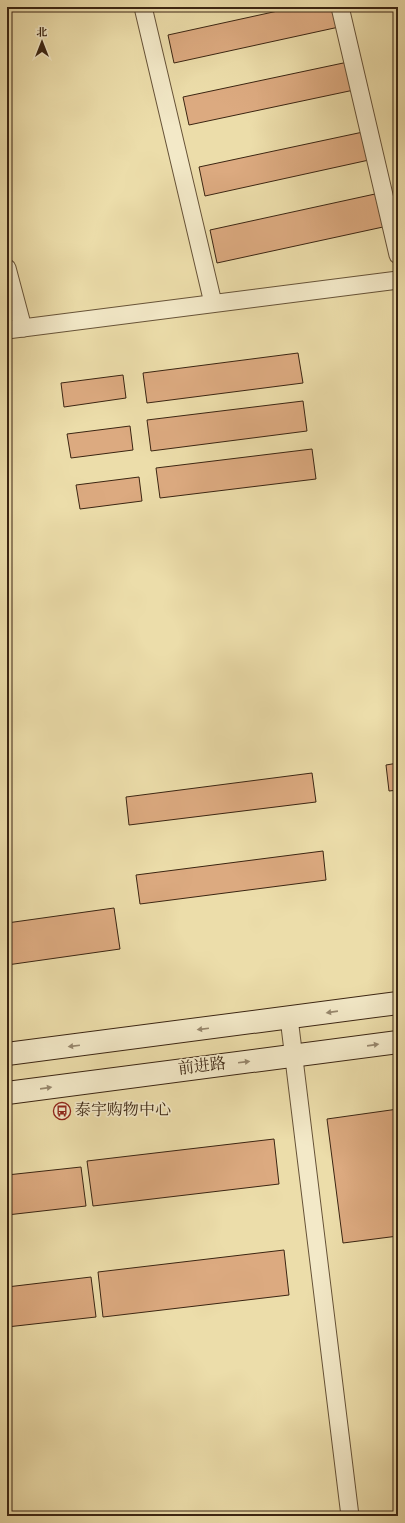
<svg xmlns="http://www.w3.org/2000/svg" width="405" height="1523" font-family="'IM FELL English','Noto Serif SC',serif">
	<rect width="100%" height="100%" fill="#ecddaa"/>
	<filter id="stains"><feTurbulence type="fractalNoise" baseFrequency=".005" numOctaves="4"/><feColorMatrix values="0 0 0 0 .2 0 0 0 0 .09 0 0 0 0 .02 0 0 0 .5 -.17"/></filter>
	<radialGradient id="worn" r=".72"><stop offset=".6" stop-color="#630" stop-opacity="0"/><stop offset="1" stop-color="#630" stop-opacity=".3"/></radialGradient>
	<!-- building -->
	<g fill="#dcaa80" stroke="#3b2512">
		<polygon points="296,7 334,7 339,27 174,63 168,35"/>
		<polygon points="348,62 354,90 189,125 183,97"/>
		<polygon points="363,132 369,160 205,196 199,167"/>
		<polygon points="375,194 383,227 217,263 210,230"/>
		<polygon points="298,353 303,383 147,403 143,373"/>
		<polygon points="123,375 126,398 64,407 61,383"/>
		<polygon points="303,401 307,431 151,451 147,420"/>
		<polygon points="130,426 133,450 71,458 67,434"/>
		<polygon points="312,449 316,479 160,498 156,468"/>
		<polygon points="139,477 142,501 80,509 76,485"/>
		<polygon points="398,763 398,790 389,791 386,765"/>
		<polygon points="312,773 316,802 129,825 126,797"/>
		<polygon points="323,851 326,880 140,904 136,875"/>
		<polygon points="114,908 120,949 7,965 7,923"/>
		<polygon points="398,1109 398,1236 343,1243 327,1119"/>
		<polygon points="274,1139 279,1184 93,1206 87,1161"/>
		<polygon points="81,1167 86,1206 7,1215 7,1175"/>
		<polygon points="284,1250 289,1295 103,1317 98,1272"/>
		<polygon points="91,1277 96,1317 7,1327 7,1287"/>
	</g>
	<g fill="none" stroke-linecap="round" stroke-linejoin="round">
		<!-- minor casing -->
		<g stroke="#675338" stroke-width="19">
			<g id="minor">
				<polyline points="143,7 213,303"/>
				<polyline points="340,7 398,255"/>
				<polyline points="7,268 23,328"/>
				<polyline points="7,330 398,280"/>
				<polyline points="289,1018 350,1516"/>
			</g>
		</g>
		<!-- secondary casing -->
		<g stroke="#3b2512" stroke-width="24">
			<g id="secondary">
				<polyline points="7,1054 398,1003"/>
				<polyline points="7,1093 398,1042"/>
			</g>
		</g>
		<!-- minor -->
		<use href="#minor" stroke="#f3e9c8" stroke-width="17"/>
		<!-- secondary -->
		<use href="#secondary" stroke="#f3e9c8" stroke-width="22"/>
	</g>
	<!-- one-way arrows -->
	<defs><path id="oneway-solid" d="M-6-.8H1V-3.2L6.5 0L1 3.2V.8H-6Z"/></defs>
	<g fill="#97876d">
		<use href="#oneway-solid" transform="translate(332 1012) rotate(172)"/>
		<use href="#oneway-solid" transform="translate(203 1029) rotate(173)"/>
		<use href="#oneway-solid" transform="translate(373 1045) rotate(-8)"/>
		<use href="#oneway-solid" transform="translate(74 1046) rotate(173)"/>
		<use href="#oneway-solid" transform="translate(244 1062) rotate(-7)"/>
		<use href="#oneway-solid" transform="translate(46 1088) rotate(-8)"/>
	</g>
	<!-- icons -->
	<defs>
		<g id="bus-ring" transform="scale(0.9)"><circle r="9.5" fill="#f3e9c8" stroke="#8f2418" stroke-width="1.5"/><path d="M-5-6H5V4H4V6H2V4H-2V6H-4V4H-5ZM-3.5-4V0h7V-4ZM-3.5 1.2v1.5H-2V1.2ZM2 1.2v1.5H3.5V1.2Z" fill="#8f2418"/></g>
	</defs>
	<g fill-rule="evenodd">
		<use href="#bus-ring" x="62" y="1111"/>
	</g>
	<g text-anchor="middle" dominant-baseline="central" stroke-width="3.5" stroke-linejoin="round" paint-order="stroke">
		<!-- street labels -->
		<g font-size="16" fill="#3b2512" stroke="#f3e9c8">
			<text transform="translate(202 1067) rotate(-7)">前进路</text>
		</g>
		<!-- poi labels -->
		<g font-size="16" fill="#3b2512" stroke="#f3e9c8" text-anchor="start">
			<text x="75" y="1111">泰宇购物中心</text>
		</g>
	</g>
	<!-- margin -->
	<rect width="405" height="1523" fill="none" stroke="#ecddaa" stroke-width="24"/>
	<rect x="8" y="8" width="389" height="1507" fill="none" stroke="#3b2512" stroke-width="2"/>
	<rect x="12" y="12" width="381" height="1499" fill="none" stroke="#3b2512"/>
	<!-- north arrow -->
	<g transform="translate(42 42)" stroke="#f3e9c8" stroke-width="3" paint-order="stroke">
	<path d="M0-3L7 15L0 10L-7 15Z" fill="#3b2512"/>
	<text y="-6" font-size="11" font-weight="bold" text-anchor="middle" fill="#3b2512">北</text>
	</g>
	<rect width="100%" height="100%" filter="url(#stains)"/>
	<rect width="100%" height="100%" fill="url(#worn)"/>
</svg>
